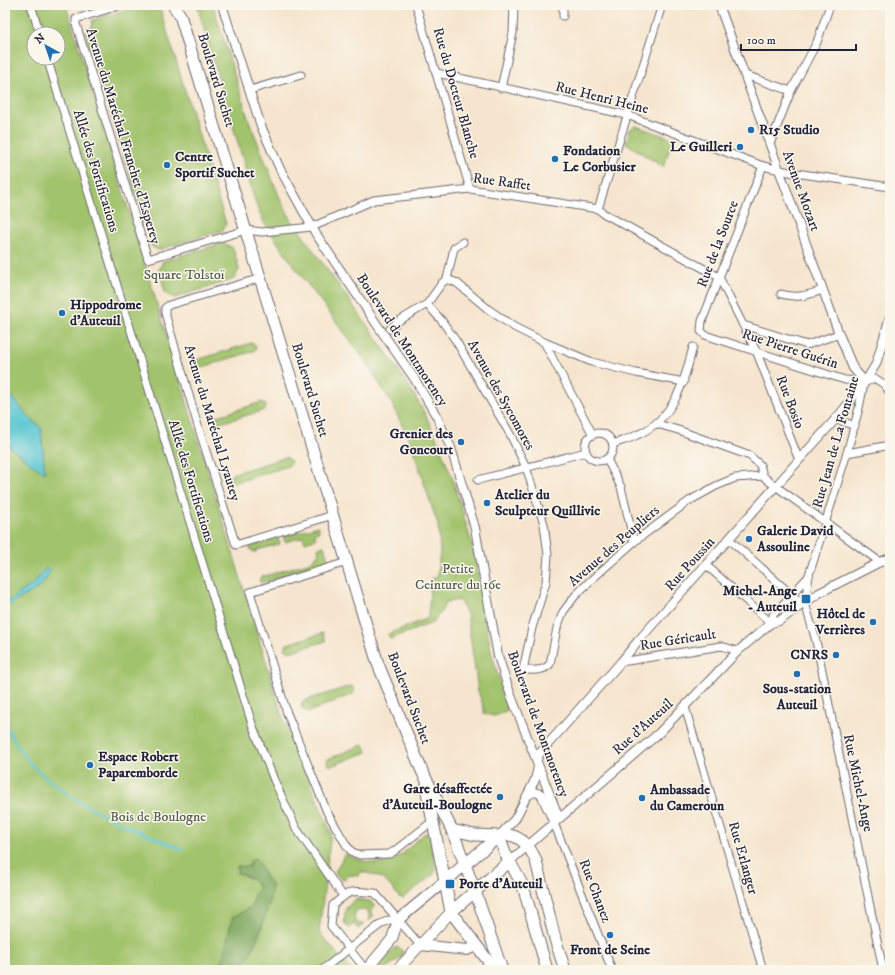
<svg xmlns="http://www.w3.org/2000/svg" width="895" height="975" font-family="'IM FELL DW Pica',serif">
	<rect width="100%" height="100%" fill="#fbf7ec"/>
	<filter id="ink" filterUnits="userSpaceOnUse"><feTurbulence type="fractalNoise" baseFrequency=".025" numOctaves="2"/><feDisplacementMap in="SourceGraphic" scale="8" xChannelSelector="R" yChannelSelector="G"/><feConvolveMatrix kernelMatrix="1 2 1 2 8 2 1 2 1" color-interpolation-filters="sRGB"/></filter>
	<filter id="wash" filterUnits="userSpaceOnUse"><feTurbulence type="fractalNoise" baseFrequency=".012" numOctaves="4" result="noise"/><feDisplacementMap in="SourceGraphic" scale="16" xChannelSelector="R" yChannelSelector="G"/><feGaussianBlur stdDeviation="0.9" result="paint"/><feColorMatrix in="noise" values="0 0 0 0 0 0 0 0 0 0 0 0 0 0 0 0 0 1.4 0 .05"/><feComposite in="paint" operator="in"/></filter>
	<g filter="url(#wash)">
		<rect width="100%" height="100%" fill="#f6e5ce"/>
		<!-- green -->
		<g fill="#a1c36c" stroke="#627254" fill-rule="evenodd">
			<path d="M5,5H66L284,721L331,833L319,932L351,970H5ZM34,34H58V58H34Z"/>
			<polygon points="142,5 159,5 226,224 223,230 158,250 152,247 85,32 89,31 93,24 92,20"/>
			<polygon points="197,5 213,5 248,118 281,201 291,219 377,339 408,384 425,414 436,437 452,477 474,551 491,651 508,710 495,716 484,714 484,709 478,691 467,614 459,600 446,602 441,612 432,623 390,639 388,634 426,619 428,617 431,579 437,577 440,551 438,525 411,444 392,404 368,364 291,262 264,223 256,204"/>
			<polygon points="636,126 673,139 663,167 626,143 630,129"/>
			<polygon points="223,243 233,248 239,269 234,279 174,298 165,292 159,270 163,261"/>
			<polygon points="251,343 254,344 256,347 254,351 199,368 195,366 195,362 197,360"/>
			<polygon points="262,402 266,405 265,410 217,424 214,423 212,421 215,417"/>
			<polygon points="286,457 290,460 291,463 288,466 234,483 230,479 230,477 232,474"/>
			<polygon points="318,526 319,530 318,533 316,532 314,535 316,536 315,539 305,542 303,537 285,542 283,537"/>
			<polygon points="278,538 280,544 257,550 255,553 250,549 251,546"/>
			<polygon points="324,546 329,562 261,583 259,581 262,575 265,576 311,562 319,553 318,548"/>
			<polygon points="323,633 326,641 289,652 285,649 284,647 287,644"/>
			<polygon points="351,686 355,689 353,694 309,712 304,711 301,708 302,703 306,700"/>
			<polygon points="364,744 367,752 331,766 327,764 328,759"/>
			<path d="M425,833L430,834L436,870L433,875L403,898H400C386,881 383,875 360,872L359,876L349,875L344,879L339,877L335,872L345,854C356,859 376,866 388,862C401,859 414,841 425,833Z"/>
			<polygon points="356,899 370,901 375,907 370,911 374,916 369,921 369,914 365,910 359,909 355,913 354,919 358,924 364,924 358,929 354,924 349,928 344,922 346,908"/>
			<path d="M394,948C401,946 404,951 402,957L383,970L379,969L378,967V964Z"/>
		</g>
		<!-- forest -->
		<path fill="#80a960" stroke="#51664e" d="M255,858C262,867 264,877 272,885C268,916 257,943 241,970H219V966L224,953L232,918L252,906L254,894L257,892L259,888C254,879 246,876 237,873V866L249,867L250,861Z"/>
		<!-- water -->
		<g fill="#5bc7d2" stroke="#3e7486">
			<path d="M5,391C19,402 27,419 41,427L45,473L37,468L5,443Z"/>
			<path d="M46,568L51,571C48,574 46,578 44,582C34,594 17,598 5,608V603L33,584Z"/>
		</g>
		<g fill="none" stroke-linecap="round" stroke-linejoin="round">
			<!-- stream -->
			<path stroke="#5bc7d2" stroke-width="2.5" d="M5,724C12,737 20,752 30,763C56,790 95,812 129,827C146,835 165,841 182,850"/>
		</g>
	</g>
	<g filter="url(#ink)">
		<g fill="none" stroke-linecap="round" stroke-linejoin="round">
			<!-- minor casing -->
			<g stroke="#6c666e" stroke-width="9">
				<g id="minor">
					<polyline points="31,5 40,34"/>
					<polyline points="121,5 76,19 76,24 148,259 246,230 262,232 312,227 374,200 470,189 598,209 603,213 719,277"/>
					<polyline points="416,5 470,189"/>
					<polyline points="563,16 563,5"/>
					<polyline points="47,58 252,724 274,780 296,828 343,896"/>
					<polyline points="437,73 627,115 763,166 789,172 890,187"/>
					<polyline points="745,75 791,91"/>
					<polyline points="501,88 513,33 514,5"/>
					<polyline points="250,90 301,75"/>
					<polyline points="770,144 791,91 817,42 830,5"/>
					<polyline points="763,166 702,321 701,331 705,335 711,337 845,380 865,382 876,379 885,385 890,393"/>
					<polyline points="598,209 662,5"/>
					<polyline points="719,277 757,353 799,460"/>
					<polyline points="261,278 169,305 165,308 165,313 198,426 236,545 333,515"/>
					<polyline points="447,279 454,248 463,242"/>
					<path d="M781,294C798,299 807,295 823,290"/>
					<path d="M427,304L442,321L456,341L510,434L526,467L544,524L548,555L546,582L532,628L523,670C533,670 543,672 550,664L557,628L563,612L575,596L590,581L634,542L689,501L716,486L735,478L763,476"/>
					<polyline points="743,325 807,345 839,334"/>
					<polyline points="390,329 397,322 427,304 442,283 447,279 457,283 488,309 514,327 544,342 592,362 636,373 684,382"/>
					<polyline points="544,342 593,435"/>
					<polyline points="864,383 859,408 847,453 809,575 805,603 816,641 883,970"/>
					<polyline points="836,419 855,426"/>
					<polyline points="657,424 678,430 750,456 760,465 763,476 770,482 880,562"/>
					<circle cx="599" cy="447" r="14"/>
					<path d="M613,444C621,441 629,439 637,435C674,419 684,383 693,347"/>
					<polyline points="847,453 885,446 890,442"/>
					<polyline points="607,459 621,487 634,542"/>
					<polyline points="478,480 586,452"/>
					<polyline points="729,539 792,595 798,600 805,603"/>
					<polyline points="347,562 250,592 287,713 327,812 347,846 352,852 360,855 389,854 393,852 433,821"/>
					<polyline points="706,565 771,623"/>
					<polyline points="771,623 773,615 809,576"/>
					<polyline points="621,662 721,646 738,651"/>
					<polyline points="685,707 763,970"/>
					<polyline points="554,823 612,970"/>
					<polyline points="322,970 381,924 389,920 398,920"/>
					<path d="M366,970L331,926L333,905C351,889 352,890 375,893L420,945"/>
				</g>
			</g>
			<!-- tertiary casing -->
			<g stroke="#6c666e" stroke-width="10">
				<g id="tertiary">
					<polyline points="222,5 261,126 280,169 316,234 384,335 414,378 437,417 451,448 475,528 498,656 510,693 559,818"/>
					<polyline points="719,5 839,334 853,368 865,382"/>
					<polyline points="537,763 537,759 540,753 621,662 638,641 840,414 865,382 876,364 890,317"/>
					<polyline points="527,796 534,792 541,794 554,823"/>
					<polyline points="499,836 515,819 535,780 538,767"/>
					<polyline points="510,861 659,733 738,651 771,623 779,621 819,593 880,562 890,558"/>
				</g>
			</g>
			<!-- secondary casing -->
			<g stroke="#6c666e" stroke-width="12">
				<g id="secondary">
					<polyline points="420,945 467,950 476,946"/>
					<polyline points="366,970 392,939 398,920 444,882"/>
					<polyline points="397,970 451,912"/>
				</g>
			</g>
			<!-- primary casing -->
			<g stroke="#6c666e" stroke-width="13">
				<g id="primary">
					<polyline points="173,5 180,15 378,664 422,771 452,830 475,891 502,970"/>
					<polyline points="426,787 451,912 495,970"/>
					<polyline points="452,830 475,835 499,836"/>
					<polyline points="499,836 505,853 523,886 547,970"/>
					<path d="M444,882L499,836C517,831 530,845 536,861L555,939L565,970"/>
					<polyline points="451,912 510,861"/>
				</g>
			</g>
			<!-- minor -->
			<use href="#minor" stroke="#fff" stroke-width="7"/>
			<!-- tertiary -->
			<use href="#tertiary" stroke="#fff" stroke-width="8"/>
			<!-- secondary -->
			<use href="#secondary" stroke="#fff" stroke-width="10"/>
			<!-- primary -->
			<use href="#primary" stroke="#fff" stroke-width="11"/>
		</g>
	</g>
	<!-- markers -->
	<g fill="#1f6fb2" stroke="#fbf7ec" stroke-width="1.5">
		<circle cx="751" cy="130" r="4"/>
		<circle cx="740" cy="147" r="4"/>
		<circle cx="555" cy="159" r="4"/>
		<circle cx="167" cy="165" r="4"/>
		<circle cx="62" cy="313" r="4"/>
		<circle cx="461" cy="442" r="4"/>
		<circle cx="487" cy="503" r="4"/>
		<circle cx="749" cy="539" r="4"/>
		<rect x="801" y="594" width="10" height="10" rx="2"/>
		<circle cx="873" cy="622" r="4"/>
		<circle cx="836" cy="655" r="4"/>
		<circle cx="797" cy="674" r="4"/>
		<circle cx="90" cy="765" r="4"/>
		<circle cx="500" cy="797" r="4"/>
		<circle cx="642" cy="798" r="4"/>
		<rect x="445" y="879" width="10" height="10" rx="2"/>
		<circle cx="610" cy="935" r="4"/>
	</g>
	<g text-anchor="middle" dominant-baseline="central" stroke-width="3" stroke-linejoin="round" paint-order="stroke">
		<!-- street labels -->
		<g font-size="14" fill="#22223b" stroke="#fbf7ec">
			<text transform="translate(216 80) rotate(73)">Boulevard Suchet</text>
			<text transform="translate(456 93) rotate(74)">Rue du Docteur Blanche</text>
			<text transform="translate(602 98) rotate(14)">Rue Henri Heine</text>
			<text transform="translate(123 136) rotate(73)">Avenue du Maréchal Franchet d'Esperey</text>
			<text transform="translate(96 171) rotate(73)">Allée des Fortifications</text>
			<text transform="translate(502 182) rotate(8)">Rue Raffet</text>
			<text transform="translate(801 191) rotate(70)">Avenue Mozart</text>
			<text transform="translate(718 244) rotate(-69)">Rue de la Source</text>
			<text transform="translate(402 340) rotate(57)">Boulevard de Montmorency</text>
			<text transform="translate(790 349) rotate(18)">Rue Pierre Guérin</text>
			<text transform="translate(310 390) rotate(73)">Boulevard Suchet</text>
			<text transform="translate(501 395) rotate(61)">Avenue des Sycomores</text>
			<text transform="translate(790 402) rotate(69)">Rue Bosio</text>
			<text transform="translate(212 423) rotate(73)">Avenue du Maréchal Lyautey</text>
			<text transform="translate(836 442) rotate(-74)">Rue Jean de La Fontaine</text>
			<text transform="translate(191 481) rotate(73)">Allée des Fortifications</text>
			<text transform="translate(614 546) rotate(-41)">Avenue des Peupliers</text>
			<text transform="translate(690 564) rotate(-48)">Rue Poussin</text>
			<text transform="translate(678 640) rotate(-9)">Rue Géricault</text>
			<text transform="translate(409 698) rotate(69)">Boulevard Suchet</text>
			<text transform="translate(538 724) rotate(70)">Boulevard de Montmorency</text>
			<text transform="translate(643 727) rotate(-42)">Rue d'Auteuil</text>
			<text transform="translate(858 783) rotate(78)">Rue Michel-Ange</text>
			<text transform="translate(743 858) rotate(74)">Rue Erlanger</text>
			<text transform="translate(595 891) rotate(69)">Rue Chanez</text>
		</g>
		<!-- poi labels -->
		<g font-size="14" font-weight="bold" fill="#22223b" stroke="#fbf7ec" text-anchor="start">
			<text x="759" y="130">R15 Studio</text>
			<text x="732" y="147" text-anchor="end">Le Guilleri</text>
			<text x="563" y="151">Fondation<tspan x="563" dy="16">Le Corbusier</tspan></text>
			<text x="175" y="157">Centre<tspan x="175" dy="16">Sportif Suchet</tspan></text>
			<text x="70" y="305">Hippodrome<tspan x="70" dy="16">d'Auteuil</tspan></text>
			<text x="453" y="434" text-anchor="end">Grenier des<tspan x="453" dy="16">Goncourt</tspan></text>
			<text x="495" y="495">Atelier du<tspan x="495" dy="16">Sculpteur Quillivic</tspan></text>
			<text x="757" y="531">Galerie David<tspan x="757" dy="16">Assouline</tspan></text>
			<text x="797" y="591" text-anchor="end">Michel-Ange<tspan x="797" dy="16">- Auteuil</tspan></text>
			<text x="865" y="614" text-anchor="end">Hôtel de<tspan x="865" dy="16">Verrières</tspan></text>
			<text x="828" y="655" text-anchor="end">CNRS</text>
			<text x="797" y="689" text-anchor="middle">Sous-station<tspan x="797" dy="16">Auteuil</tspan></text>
			<text x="98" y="757">Espace Robert<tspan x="98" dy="16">Paparemborde</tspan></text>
			<text x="492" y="789" text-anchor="end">Gare désaffectée<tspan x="492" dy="16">d'Auteuil-Boulogne</tspan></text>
			<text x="650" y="790">Ambassade<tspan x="650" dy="16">du Cameroun</tspan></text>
			<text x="459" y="884">Porte d'Auteuil</text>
			<text x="610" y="950" text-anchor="middle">Front de Seine</text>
		</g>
		<!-- park labels -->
		<g font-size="14" fill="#4e5a4c" stroke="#fbf7ec">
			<text x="184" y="275">Square Tolstoï</text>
			<text x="458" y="569">Petite<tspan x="458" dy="16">Ceinture du 16e</tspan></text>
			<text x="158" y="817">Bois de Boulogne</text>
		</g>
	</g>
	<!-- margin -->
	<rect width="895" height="975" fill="none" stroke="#fbf7ec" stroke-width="20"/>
	<!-- north arrow -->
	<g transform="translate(46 46) rotate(320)"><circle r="19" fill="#fbf7ec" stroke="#a4a2a5"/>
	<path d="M0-3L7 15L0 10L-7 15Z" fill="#1f6fb2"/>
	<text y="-6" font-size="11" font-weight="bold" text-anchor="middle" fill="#22223b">N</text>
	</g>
	<!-- scale -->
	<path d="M741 44v6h115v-6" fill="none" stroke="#22223b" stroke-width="2"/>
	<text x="747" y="44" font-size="12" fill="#22223b" stroke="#fbf7ec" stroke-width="3" paint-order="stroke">100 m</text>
</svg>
